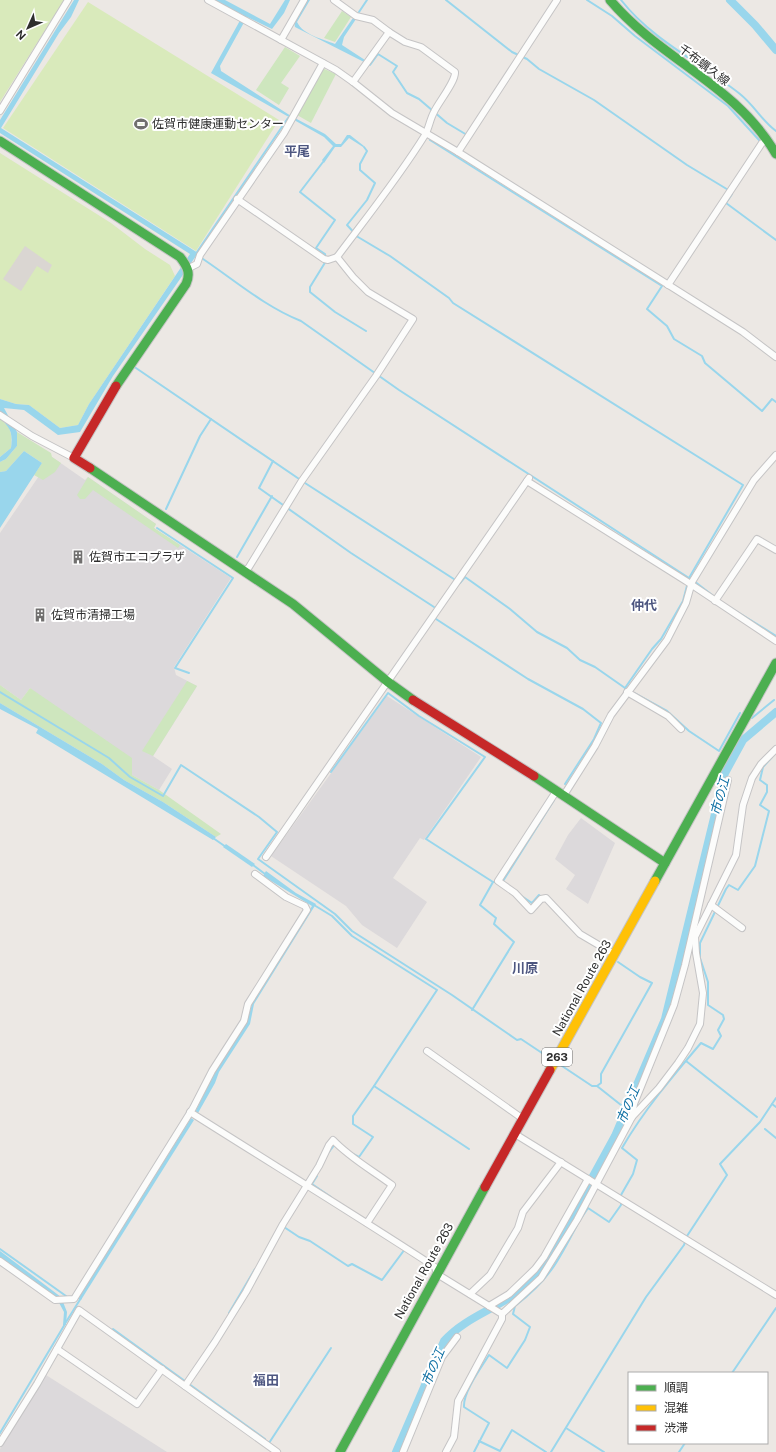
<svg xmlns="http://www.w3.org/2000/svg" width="776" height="1452" font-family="'Public Sans','Noto Sans JP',sans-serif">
	<rect width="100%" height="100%" fill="#ece8e4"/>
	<!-- industrial -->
	<g fill="#dcd9db">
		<polygon points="52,457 85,480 88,477 156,524 154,528 231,578 174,667 176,675 197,686 153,756 172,769 159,790 132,775 30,688 21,700 0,685 0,533"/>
		<polygon points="387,696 481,757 424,840 420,838 393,878 427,902 397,948 362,925 346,906 271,856"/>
		<polygon points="581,818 615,843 588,904 566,889 575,875 555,859 568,835"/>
		<polygon points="46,1375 167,1452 0,1452 0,1449"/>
	</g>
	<!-- green -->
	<g fill="#cee6be">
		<polygon points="342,11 351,17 335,42 324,38"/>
		<polygon points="285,47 300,56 281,83 289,88 279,105 256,90"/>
		<polygon points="322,68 336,74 311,123 297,115"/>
		<path d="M0,419C12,427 12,435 11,448L0,457Z"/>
		<polygon points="17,432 51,453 52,457 61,463 55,472 43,480 34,475 42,463 24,451 6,471 0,472 0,462 6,459 17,446"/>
		<polygon points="88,477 156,524 154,528 180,545 178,548 93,490 85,499 80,499 77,495"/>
		<polygon points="187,681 197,686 153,756 142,751"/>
		<polygon points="0,685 21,700 30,688 132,758 132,775 159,790 221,834 216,837 163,802 124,780 102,764 0,703"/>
	</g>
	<!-- pitch -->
	<g fill="#d9eabb">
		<polygon points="0,0 64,0 0,102"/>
		<polygon points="88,2 279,120 196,251 3,128"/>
		<polygon points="0,153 111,223 145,249 170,265 175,276 89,404 78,425 60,428 29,405 16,404 0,399"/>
	</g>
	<!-- plaza -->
	<polygon fill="#dad6d2" points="25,246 52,265 48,273 37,266 21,291 3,279"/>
	<!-- water -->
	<g fill="#99d6ec">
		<path d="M74,0H79L71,17L59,33L1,128L198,253L113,376L80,432L58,435L24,410L4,408L17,432V446L6,459L0,462V457L11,448C14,424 5,430 0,412C0,409 0,403 0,399L16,404L29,405L60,428L78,425L89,404L190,254L0,133V120Z"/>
		<polygon points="213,0 225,0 270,24 285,0 290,0 284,13 272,29 247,17 220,66 221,71 291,116 325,134 336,144 341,144 347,135 350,135 364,146 363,147 349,138 341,147 335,147 324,163 322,160 333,146 324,137 211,73 243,15"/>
		<path d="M306,0H310L297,22C303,35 323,39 335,44L353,18L356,19L344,37L342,45L365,60L364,62L295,27L294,22Z"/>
		<polygon points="24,451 42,463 0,528 0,472 6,471"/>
		<polygon points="0,703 102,764 124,780 163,802 216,837 213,840 36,733 38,729 0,709"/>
		<polygon points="226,844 255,864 252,867 223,847"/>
		<polygon points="266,871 296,893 316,904 254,1004 250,1024 219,1072 215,1083 198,1113 195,1112 215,1072 247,1021 252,1004 312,906 263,876"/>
		<polygon points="191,1118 194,1120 81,1300 78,1299"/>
		<polygon points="0,1251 61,1297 67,1312 66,1325 63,1325 64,1312 57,1299 0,1257"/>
	</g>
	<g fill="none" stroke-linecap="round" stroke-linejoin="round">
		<!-- stream -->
		<g stroke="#99d6ec" stroke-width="2">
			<polyline points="446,0 512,52 527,59 539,69 594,100 687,165 730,191"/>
			<polyline points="587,0 612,16 635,36 728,106 759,140"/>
			<path d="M621,0C652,40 701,63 740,94C754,105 762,121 776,131"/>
			<polyline points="359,12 367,0"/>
			<polyline points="370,65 378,54 397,66 393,72 407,93 419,99 447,123 467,135"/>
			<polyline points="430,140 662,286 647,309 667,326 674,339 702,356 705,363 762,411 772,399 776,402"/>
			<polyline points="364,147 367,151 360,164 360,170 375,183 367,200 347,225 358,237 390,256 449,298 453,303 743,485 689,578 683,601 661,639 652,649 625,688"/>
			<polyline points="323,162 300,192 335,220 316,248 325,254 326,261 310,287 310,292 335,312 366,331"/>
			<polyline points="732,194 726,203 776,240"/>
			<polyline points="197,252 288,118"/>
			<path d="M197,255C231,277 263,306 301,321L399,390L689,578"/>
			<polyline points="133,366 305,483 460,583 465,577 510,609 537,632 567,648 580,660 595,667 625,688"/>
			<polyline points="273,461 259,488 351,553 434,607"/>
			<polyline points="166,509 200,436 211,419"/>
			<polyline points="157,528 233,578 175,668 189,673"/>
			<polyline points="237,557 272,496"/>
			<polyline points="694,581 716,598"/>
			<polyline points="731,608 776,636"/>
			<polyline points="436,619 528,679 583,709 601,723 594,739 565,784"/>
			<polyline points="0,692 109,758 130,777 163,796 181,765 259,817 277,832 258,859 335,914 352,931 452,995 517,1040 521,1039 548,1057"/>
			<polyline points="634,693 667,711 689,731 719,751 740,713"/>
			<polyline points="752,718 774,700"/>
			<polyline points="331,772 388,693 419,716 485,757 426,839 493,882 497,882"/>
			<polyline points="213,838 226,847"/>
			<polyline points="253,865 265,874"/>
			<polyline points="503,881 554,800"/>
			<polyline points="520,895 532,903 539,895 541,897"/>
			<polyline points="314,905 332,916 352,936 437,990 374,1086 353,1116 353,1124 373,1137 359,1157 351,1153"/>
			<polyline points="562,919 580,937"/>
			<polyline points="618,962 640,977 652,983 601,1074 601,1083 597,1086 621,1105"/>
			<polyline points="472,1010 514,942 494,924 496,918 480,905 493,882"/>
			<polyline points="686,1061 757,1117"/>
			<polyline points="562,1066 592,1086 597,1086"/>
			<polyline points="374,1086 469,1149"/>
			<polyline points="776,1098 772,1104 776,1107"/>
			<polyline points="765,1129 776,1138"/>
			<polyline points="329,1152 335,1144"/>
			<polyline points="317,1176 312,1184 331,1197"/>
			<path d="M580,1220L588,1208L609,1222L621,1205V1195L633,1174L637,1160L622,1148C644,1110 672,1077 701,1043L713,1049L721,1036L718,1030L724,1019L723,1015L708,1005V982L700,958V943L726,889L729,885L738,890L755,866L769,811L760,805L767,792V785L760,780L763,767L772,757"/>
			<polyline points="284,1227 299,1237 310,1241 348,1266 352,1264 382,1280 405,1249"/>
			<polyline points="0,1249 66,1296"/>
			<polyline points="229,1313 255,1269"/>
			<polyline points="66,1322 81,1298"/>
			<polyline points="113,1329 265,1439"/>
			<polyline points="207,1349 217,1334"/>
			<polyline points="732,1373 776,1308"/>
			<polyline points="566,1428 604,1452"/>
			<polyline points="0,1433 65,1324"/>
			<polyline points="479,1441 500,1451 512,1430 546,1452"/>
			<polyline points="269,1443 331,1348"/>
			<path d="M474,1452L489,1423L464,1407C463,1392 481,1368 489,1355L507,1368L525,1340L530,1327L513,1314L515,1306C548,1281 558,1262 577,1225"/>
			<polyline points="551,1452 646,1297 684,1245 687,1236 727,1175 720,1164 760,1122 772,1104"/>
			<polyline points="679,1452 685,1443"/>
		</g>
		<!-- canal -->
		<g stroke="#99d6ec" stroke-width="8">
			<polyline points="730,0 755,25 776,50"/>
			<path d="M396,1452L444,1341C462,1321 487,1312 509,1298C524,1290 535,1277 545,1264L615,1136L665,1019L725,773L743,740L776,712"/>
		</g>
		<!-- street casing -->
		<g stroke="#c5c4c5" stroke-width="8">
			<g id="street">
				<polyline points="208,0 336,70 353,82 392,113 458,152 743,332 776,357"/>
				<polyline points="334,0 356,16 373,20 389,32"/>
				<polyline points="281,40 304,0"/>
				<polyline points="0,111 68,0"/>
				<polyline points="458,152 557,0"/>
				<polyline points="237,199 324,259 328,260 337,257"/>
				<polyline points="189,268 197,264 200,255 284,133 323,63"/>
				<polyline points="668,285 762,143 768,141"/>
				<polyline points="0,415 32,436 74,458"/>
				<polyline points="527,481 686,581 776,641"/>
				<path d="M244,572L249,567L301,482L376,376L413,319L368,292L353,277L337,257C367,217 399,177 425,135C429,128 430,119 434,112C438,103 456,81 455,72L421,47L405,42L389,32L353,82"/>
				<polyline points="715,601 757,539 776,550"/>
				<polyline points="627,692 668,716 681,729"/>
				<polyline points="557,790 498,881 515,893 531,910 541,899 546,898 580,934 614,954"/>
				<polyline points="564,795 595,746 611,715 667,640 686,603 692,582 754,480 776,455"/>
				<polyline points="266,857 529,478"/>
				<polyline points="711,905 742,928"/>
				<polyline points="427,1051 523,1119"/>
				<path d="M190,1112C272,1164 354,1214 435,1267L437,1274L502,1314L541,1278L577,1220L632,1117L659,1088L678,1063L688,1048L700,1024L703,993L696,953L695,937L736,855L743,805L752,778L761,764L776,749"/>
				<polyline points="632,1117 634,1104 674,1005 685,965 728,780"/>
				<polyline points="515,1134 776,1295"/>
				<polyline points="0,1261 55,1300 74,1299 193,1108 212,1071 244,1021 248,1004 307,910 305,906 286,897 255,874"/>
				<polyline points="470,1294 490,1275 518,1228 523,1212 561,1162"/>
				<polyline points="489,1306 509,1294 535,1269 544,1257 588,1179"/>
				<polyline points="57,1349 137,1404 162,1369"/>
				<path d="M185,1386L215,1342L246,1292L283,1224L319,1166L329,1145L333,1140C350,1158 372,1170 392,1185L367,1223"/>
				<polyline points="0,1443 37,1384 79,1310 277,1452"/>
				<polyline points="403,1452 442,1357 457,1337"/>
				<polyline points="446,1452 454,1437 458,1401 502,1319 502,1314"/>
			</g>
		</g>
		<!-- fast casing -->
		<g stroke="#c5c4c5" stroke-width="11">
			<g id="fast">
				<path d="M610,0C661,60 735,84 776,154"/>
				<path d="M0,141L180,257C187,266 191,273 186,284L116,386"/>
				<polyline points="90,468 293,604 388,682 413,700"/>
				<polyline points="534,776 665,863"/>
				<polyline points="655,881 776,663"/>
				<polyline points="340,1452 485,1187"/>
			</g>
		</g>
		<!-- slow casing -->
		<g stroke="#c5c4c5" stroke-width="11">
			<polyline id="slow" points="550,1070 655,881"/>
		</g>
		<!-- jam casing -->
		<g stroke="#c5c4c5" stroke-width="11">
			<g id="jam">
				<polyline points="90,468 74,458 116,386"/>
				<polyline points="413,700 534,776"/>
				<polyline points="485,1187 550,1070"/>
			</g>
		</g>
		<!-- street -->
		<use href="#street" stroke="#fcfcfb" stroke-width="6"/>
		<!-- fast -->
		<use href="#fast" stroke="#4caf50" stroke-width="9"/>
		<!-- slow -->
		<use href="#slow" stroke="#ffc107" stroke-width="9"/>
		<!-- jam -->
		<use href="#jam" stroke="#c62828" stroke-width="9"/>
	</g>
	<!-- icons -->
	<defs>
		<g id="stadium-bare" transform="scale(1.08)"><path d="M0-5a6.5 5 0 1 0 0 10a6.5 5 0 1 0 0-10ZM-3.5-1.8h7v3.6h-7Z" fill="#706f6e" stroke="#fff" stroke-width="2.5" paint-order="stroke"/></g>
		<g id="building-bare" transform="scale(1.08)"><path d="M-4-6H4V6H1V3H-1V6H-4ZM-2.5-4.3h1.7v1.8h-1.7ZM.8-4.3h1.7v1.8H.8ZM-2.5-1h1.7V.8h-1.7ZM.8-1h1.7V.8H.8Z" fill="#706f6e" stroke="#fff" stroke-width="2.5" paint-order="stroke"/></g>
	</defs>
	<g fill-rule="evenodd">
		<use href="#stadium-bare" x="141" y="124"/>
		<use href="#building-bare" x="78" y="557"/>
		<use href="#building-bare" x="40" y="615"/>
	</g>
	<g text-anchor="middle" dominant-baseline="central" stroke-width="4" stroke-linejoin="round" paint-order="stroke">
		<!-- shield labels -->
		<rect fill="#fff" stroke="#6d6d6d" stroke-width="1" x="542" y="1048" width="30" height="18" rx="3"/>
		<g font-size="11" font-weight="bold" fill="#2e2e2e">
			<text x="557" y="1057">263</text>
		</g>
		<!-- street labels -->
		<g font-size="12" fill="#2e2e2e" stroke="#fff">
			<text transform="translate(704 65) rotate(37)">千布蠣久線</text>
			<text transform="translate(582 988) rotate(-61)">National Route 263</text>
			<text transform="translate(424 1271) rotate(-61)">National Route 263</text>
		</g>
		<!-- poi labels -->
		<g font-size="12" fill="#2e2e2e" stroke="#fff" text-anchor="start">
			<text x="152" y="124">佐賀市健康運動センター</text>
			<text x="89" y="557">佐賀市エコプラザ</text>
			<text x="51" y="615">佐賀市清掃工場</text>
		</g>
		<!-- neighbourhood labels -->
		<g font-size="13" font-weight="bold" fill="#4d5680" stroke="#fff">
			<text x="297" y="151">平尾</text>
			<text x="644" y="605">仲代</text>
			<text x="525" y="968">川原</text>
			<text x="266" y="1380">福田</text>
		</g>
		<!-- water labels -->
		<g font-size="13" font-style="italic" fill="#0d6fa3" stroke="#fff">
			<text transform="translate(720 796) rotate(-75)">市の江</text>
			<text transform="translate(628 1105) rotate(-67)">市の江</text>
			<text transform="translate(433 1367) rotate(-67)">市の江</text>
		</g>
	</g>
	<!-- legend -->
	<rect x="628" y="1372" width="140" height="72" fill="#ffffff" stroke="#ababab"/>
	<rect x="636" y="1385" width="20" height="6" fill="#4caf50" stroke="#ababab"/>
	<text x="664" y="1392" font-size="12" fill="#2e2e2e">順調</text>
	<rect x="636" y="1405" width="20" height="6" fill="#ffc107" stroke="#ababab"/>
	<text x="664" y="1412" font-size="12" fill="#2e2e2e">混雑</text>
	<rect x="636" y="1425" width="20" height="6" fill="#c62828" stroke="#ababab"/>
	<text x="664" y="1432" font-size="12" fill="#2e2e2e">渋滞</text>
	<!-- north arrow -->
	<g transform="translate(28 28) rotate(225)" stroke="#ffffff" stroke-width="3" paint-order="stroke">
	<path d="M0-3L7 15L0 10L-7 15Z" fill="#2e2e2e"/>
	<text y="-6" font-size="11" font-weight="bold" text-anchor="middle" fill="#2e2e2e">N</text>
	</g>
</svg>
